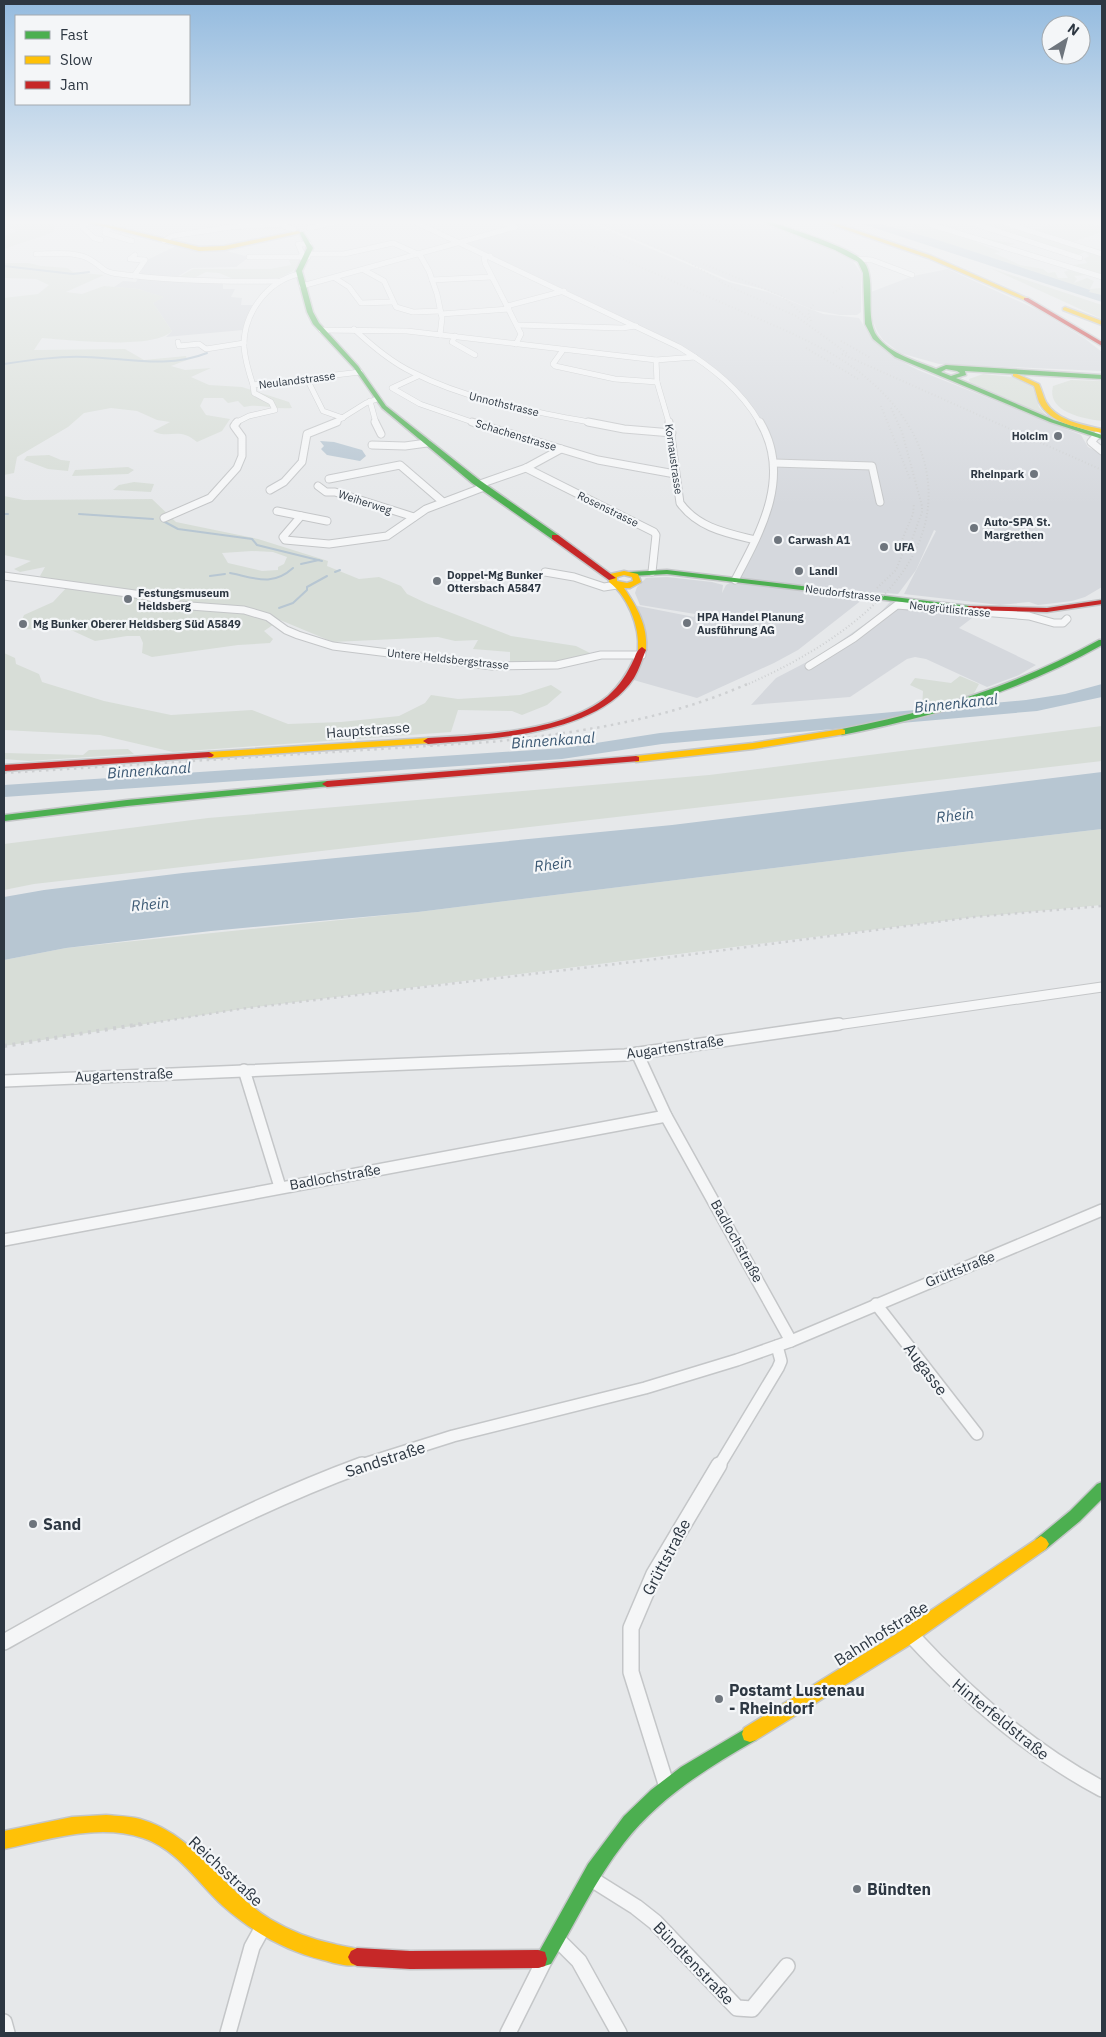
<svg xmlns="http://www.w3.org/2000/svg" width="1106" height="2037" viewBox="0 0 1106 2037" font-family="'IBM Plex Sans',sans-serif">
<style>
.built{fill:#d5d8dd}
.green{fill:#d7ddd7;fill-rule:evenodd}
.water{fill:#b7c6d2}
.lines{fill:none;stroke-linecap:round;stroke-linejoin:round}
.stream{stroke:#b7c6d2;stroke-width:2}
.street-far4-casing{stroke:#c4c6c8;stroke-width:6}
.street-far3-casing{stroke:#c4c6c8;stroke-width:9}
.street-far2-casing{stroke:#c4c6c8;stroke-width:11}
.street-far1-casing{stroke:#c4c6c8;stroke-width:14}
.street-casing{stroke:#c4c6c8;stroke-width:18}
.fast-casing{stroke:#c4c6c8;stroke-width:3}
.slow-casing{stroke:#c4c6c8;stroke-width:3}
.jam-casing{stroke:#c4c6c8;stroke-width:3}
.street-far4{stroke:#f5f6f7;stroke-width:5}
.street-far3{stroke:#f5f6f7;stroke-width:7}
.street-far2{stroke:#f5f6f7;stroke-width:9}
.street-far1{stroke:#f5f6f7;stroke-width:11}
.street{stroke:#f5f6f7;stroke-width:15}
.fast{fill:#4caf50;fill-rule:evenodd}
.slow{fill:#ffc107;fill-rule:evenodd}
.jam{fill:#c62828;fill-rule:evenodd}
.rail-far2{stroke:#ced0d2;stroke-width:2;stroke-dasharray:1 2.5;stroke-linecap:butt}
.rail-far1{stroke:#ced0d2;stroke-width:2.5;stroke-dasharray:2.5 4.5;stroke-linecap:butt}
.rail{stroke:#ced0d2;stroke-width:4;stroke-dasharray:3 5.5;stroke-linecap:butt}
.poi-dot{fill:#6e757d;stroke:#f4f6f8;stroke-width:2}
.labels{text-anchor:middle;dominant-baseline:central;stroke-width:4.5;stroke-linejoin:round;paint-order:stroke}
.far-street-label{font-size:11px;fill:#2d3742;stroke:#f4f6f8}
.far-poi-label{font-size:11px;font-weight:bold;fill:#2d3742;stroke:#f4f6f8;text-anchor:start}
.street-label{font-size:14px;fill:#2d3742;stroke:#f4f6f8}
.water-label{font-size:15px;font-style:italic;fill:#3b5873;stroke:#f4f6f8}
.near-street-label{font-size:16px;fill:#2d3742;stroke:#f4f6f8}
.near-poi-label{font-size:16px;font-weight:bold;fill:#2d3742;stroke:#f4f6f8;text-anchor:start}
</style>
<rect width="100%" height="100%" fill="#e6e8ea"/>
<g class="built">
<polygon points="504,220 584,220 729,282 768,292 823,314 859,318 872,339 891,356 918,370 1081,435 1088,447 1102,454 1102,587 1085,597 1072,601 1038,605 1029,602 1000,605 904,594 936,531 934,530 916,570 898,594 872,592 798,650 774,663 697,698 630,679 642,652 633,605 694,617 695,614 640,605 635,593 637,587 646,578 667,577 712,582 723,585 722,593 726,585 735,580 770,507 774,463 763,428 744,400 695,357 461,243 518,227"/>
<polygon points="589,220 754,220 821,245 852,260 861,273 861,312 857,315 840,315 813,310 763,289 731,281"/>
<polygon points="178,245 219,249 249,257 236,267 192,268 175,278 223,283 223,289 235,289 231,297 242,298 241,305 254,305 243,330 166,337 172,331 153,303 163,297 138,289 114,287 123,281 136,282 147,260"/>
<polygon points="948,269 1040,311 1084,338 1102,352 1102,371 939,364 900,353 883,340 877,331 873,321 871,292 913,276"/>
<polygon points="890,602 976,615 959,628 1036,665 1019,675 987,687 926,659 915,657 907,659 850,697 751,705 776,678 822,654 879,614"/>
</g>
<g class="green">
<polygon points="4,220 54,222 54,232 4,249 4,236 17,231 4,225"/>
<path d="M917,220L936,226L927,220H942L945,225L959,227L949,229L959,228L956,231L967,232L964,233C980,236 999,242 1017,244C1010,246 983,243 975,242L1001,252L994,253L1020,265L1043,269L1048,273L1055,272L1058,278H1068L1064,272L1069,270L1086,275L1074,276L1077,279L1074,283L1087,278L1094,281L1090,289L1102,288V295L1088,293L1089,290L1077,288L935,239C921,235 906,229 891,229L903,226L910,229L914,226L908,223Z"/>
<polygon points="965,220 994,220 1010,224 1009,221 1014,221 1018,226 1101,250 1102,276 1068,266 1087,263 1084,259 1089,256 1085,252 1076,256"/>
<polygon points="1064,220 1086,220 1102,225 1102,232 1069,243 1031,231"/>
<polygon points="299,258 302,259 293,271 277,279 236,280 219,273 206,272 190,280 177,278 193,269 270,269 291,265 289,260"/>
<path d="M4,263H29L41,266L67,268L73,272L104,275L66,292L82,294L104,286L138,289L164,297L153,303L172,331C154,350 69,340 42,338L34,350L125,349L144,360L186,356L187,360L171,366L185,370L211,368L191,377L209,385L242,387L289,402L292,408C275,410 260,403 244,407L238,401L228,403L223,398H204L200,406L206,415L230,419L222,431L197,442C178,426 170,440 153,431L170,422L157,420L137,411L111,408L84,413L68,427L17,457L14,473L4,475V298L38,294L49,285L36,279L4,278Z"/>
<polygon points="990,268 1102,305 1102,319"/>
<polygon points="983,374 1012,377 1032,385 1039,407 1048,417 970,383 969,379"/>
<path d="M1071,380L1102,381V421C1084,419 1046,412 1053,386Z"/>
<polygon points="49,455 61,460 70,461 68,471 48,469 24,460 27,456"/>
<polygon points="128,467 134,470 128,474 72,476 75,470"/>
<polygon points="134,482 154,484 151,492 113,490 119,485"/>
<path d="M4,496L24,500L152,499L176,522L258,539L328,561L327,566L359,579L379,577L401,586L407,594L426,603L511,636L576,646L592,654L569,661L510,662V652L473,649L478,640L455,641L438,637L333,642L280,620L264,631L273,639L270,643L238,645L152,657L142,653L143,643L140,636H127L95,641L71,630L18,629L24,615L53,602L69,585L51,584L40,576L45,567L20,572L14,569L31,561L4,555ZM252,551L273,552L287,557L284,564L278,567V570L262,571L228,563L222,553Z"/>
<polygon points="4,653 15,658 16,664 39,674 42,682 104,701 171,715 252,710 288,724 341,722 399,716 425,703 431,695 458,699 520,695 551,685 562,692 547,705 522,715 512,711 458,710 451,732 173,752 100,735 4,730"/>
<polygon points="960,676 979,684 973,695 922,708 923,691 910,685 915,678 951,683"/>
<polygon points="1102,726 1102,761 156,870 34,884 4,890 4,844 208,818 709,775"/>
<polygon points="128,749 134,754 29,761 4,759 5,753 83,755 89,750"/>
<polygon points="1102,829 1102,905 974,917 241,1009 4,1046 4,960 66,948 418,912 903,852"/>
</g>
<g class="water">
<polygon points="850,220 867,220 935,239 1090,290 1089,292 1102,295 1102,302"/>
<polygon points="320,441 334,442 362,450 366,456 360,461 327,455 321,449 324,446"/>
<polygon points="1102,684 1102,697 1037,711 662,744 562,759 4,797 4,785 564,748 660,733 1026,700 1065,694"/>
<polygon points="1102,772 1102,829 903,852 418,912 211,931 66,948 4,960 4,897 44,890 183,873 672,825"/>
</g>
<g class="lines">
<g class="stream">
<polyline points="4,266 73,274 89,272"/>
<path d="M4,364C31,360 58,356 85,357C127,358 167,369 207,353"/>
<polyline points="4,514 8,514"/>
<polyline points="79,514 153,519"/>
<polyline points="163,521 178,529 252,539 257,545 322,561"/>
<polyline points="301,564 319,560"/>
<polyline points="335,572 340,570"/>
<path d="M230,573C255,578 272,587 293,568"/>
<polyline points="210,576 225,574"/>
<polyline points="279,608 293,603 307,590 307,587 327,576"/>
</g>
<defs>
<g id="street-far4">
<polyline points="281,220 286,227 294,229"/>
<path d="M411,220L679,347C712,367 741,390 760,423"/>
<polyline points="500,220 515,227"/>
<polyline points="938,220 932,225 1102,277"/>
<polyline points="963,220 1080,258"/>
<polyline points="996,220 1102,254"/>
<polyline points="1089,220 1102,224"/>
<polyline points="88,222 81,226 94,238 101,240"/>
<polyline points="110,227 105,230 105,233 132,241"/>
<polyline points="309,228 345,220"/>
<polyline points="164,241 172,236 231,227 284,224"/>
<path d="M36,254C52,254 75,251 89,259C103,266 100,272 119,274C172,281 224,282 277,281"/>
<polyline points="310,254 344,254 393,243 420,255 429,271 437,294 442,318 440,335"/>
<polyline points="490,256 484,258 485,263 521,334 516,344"/>
<polyline points="249,257 308,257"/>
<polyline points="301,257 302,253 298,244 309,244"/>
<polyline points="857,259 872,260 912,275"/>
<polyline points="364,270 384,281 396,307 413,312 440,311"/>
<path d="M299,274C267,281 243,314 244,347C245,360 249,373 253,385L360,372"/>
<polyline points="134,276 145,260 130,259 135,255"/>
<polyline points="335,278 349,287 361,303 392,302"/>
<polyline points="432,280 491,277"/>
<polyline points="302,286 515,227"/>
<polyline points="507,306 564,291"/>
<polyline points="441,314 509,309"/>
<polyline points="517,325 622,328 636,326"/>
<path d="M354,329C371,345 391,362 412,372C469,401 532,411 594,423"/>
<polyline points="321,330 407,331 656,360 695,357"/>
<polyline points="455,336 452,342 475,355"/>
<polyline points="178,342 179,346 199,344 206,349 244,343"/>
<polyline points="563,350 553,364 555,366 615,379 657,382"/>
<polyline points="656,360 657,382 669,423"/>
<polyline points="418,376 392,388 420,404 475,423"/>
<polyline points="307,379 323,411 343,418"/>
<polyline points="370,401 376,423"/>
<polyline points="235,423 249,416 275,410 271,402 254,393 253,385"/>
<polyline points="334,423 366,403 377,399"/>
</g>
<g id="street-far3">
<polyline points="375,422 381,434"/>
<polyline points="472,422 598,460 675,474"/>
<polyline points="588,422 624,429 672,433"/>
<path d="M669,422L680,503C698,528 727,533 755,540"/>
<polyline points="1097,435 1091,442 1102,451"/>
<polyline points="372,445 405,446 427,443"/>
<polyline points="774,463 872,466 880,502"/>
<polyline points="526,468 654,532 656,535 652,572"/>
<polyline points="329,479 400,465 443,502"/>
<polyline points="480,484 526,468 561,449"/>
<polyline points="318,486 326,492 335,492 414,517"/>
<polyline points="270,490 284,482 302,462 307,434 337,422"/>
<polyline points="277,511 327,521"/>
<polyline points="301,516 283,537 285,540 329,544 387,536 426,509 484,487"/>
<polyline points="164,518 210,498 237,468 242,456 242,437 234,426 237,422"/>
<polyline points="545,572 574,577 604,587 617,585"/>
<polyline points="4,576 142,595 177,605 244,610 268,617 286,630 298,635 333,646 492,666 557,665 601,655 642,655"/>
<path d="M735,580C761,531 792,476 760,422"/>
<polyline points="809,666 854,638 897,605 1029,616 1054,623 1063,623 1067,619"/>
</g>
<polyline id="street-far2" points="830,1026 1102,987"/>
<g id="street-far1">
<polyline points="637,1053 666,1116 791,1341"/>
<polyline points="244,1070 280,1187"/>
<polyline points="4,1081 625,1055 839,1024"/>
<polyline points="4,1240 666,1116"/>
<polyline points="876,1304 977,1434"/>
<polyline points="358,1466 453,1436 645,1388 737,1360 791,1341 1102,1210"/>
<polyline points="719,1466 778,1368 781,1361 777,1346"/>
</g>
<g id="street">
<path d="M911,1635C967,1696 1029,1750 1102,1789"/>
<path d="M4,1642C120,1577 237,1511 362,1465"/>
<polyline points="667,1787 631,1672 631,1628 654,1574 719,1465"/>
<polyline points="593,1880 636,1907 655,1922 737,2008 752,2009 787,1966"/>
<polyline points="557,1939 579,1961 619,2033"/>
<polyline points="4,2022 7,2033"/>
<polyline points="228,2033 252,1947 263,1927"/>
<polyline points="508,2033 544,1961"/>
</g>
<g id="fast">
<path d="M758,220H766C790,229 842,244 861,259C879,273 863,316 877,336C890,354 916,361 936,369L946,365L1102,375V379L965,371L966,375L956,378L1054,420L1102,435V439L1050,422L895,357L873,339L865,324L863,273L858,262L835,250ZM946,369L957,371L960,373L951,376L941,372Z"/>
<polygon points="299,232 303,232 313,248 302,271 313,312 319,323 358,366 386,406 478,479 558,535 558,539 552,539 472,483 382,408 354,368 313,324 307,312 296,271 307,248"/>
<polygon points="667,570 969,606 973,608 969,610 667,574 630,576 626,574 630,572"/>
<path d="M1099,640H1102V645C1020,691 934,717 842,735L837,732L842,729C934,711 1016,686 1099,640Z"/>
<polygon points="327,781 330,782 330,786 127,806 4,821 4,815 127,800"/>
<polygon points="1102,1482 1102,1499 1080,1521 1046,1549 1041,1552 1036,1549 1033,1544 1036,1539 1070,1511 1097,1484"/>
<path d="M750,1726L756,1728L758,1734L756,1740C707,1768 659,1798 624,1843C595,1880 575,1924 551,1964L538,1968L531,1966L529,1959L531,1952L540,1950L588,1864L624,1816L651,1790L681,1767Z"/>
</g>
<g id="slow">
<polygon points="78,220 87,220 199,247 224,246 298,231 301,233 224,250 199,251"/>
<polygon points="818,220 826,220 932,256 1029,299 1024,300 928,258"/>
<polygon points="1065,307 1102,321 1102,325 1063,310 1063,308"/>
<path d="M1013,374H1017L1039,384C1042,390 1043,396 1046,402C1057,421 1083,425 1102,429V433C1080,428 1050,424 1039,402C1037,397 1036,391 1034,386L1013,376Z"/>
<path d="M624,571L638,574L641,582L630,588H624C637,607 648,626 646,650L642,653L638,650C640,626 627,595 609,582L610,574ZM624,575L632,577L633,581L627,583L617,581V577Z"/>
<polygon points="842,729 845,730 845,734 753,749 636,762 631,759 636,756 753,743"/>
<polygon points="428,738 431,739 431,743 209,758 204,755 209,752"/>
<polygon points="1041,1536 1046,1539 1049,1544 1046,1549 908,1646 756,1740 750,1742 744,1740 742,1734 744,1728 896,1634"/>
<path d="M106,1815C117,1816 129,1816 140,1819C195,1834 223,1890 270,1919C290,1931 311,1939 334,1944C344,1947 354,1947 363,1951L366,1957L363,1963C351,1969 335,1963 323,1960C286,1951 251,1931 223,1906C198,1883 177,1849 143,1838C97,1823 48,1840 4,1849V1831L72,1817Z"/>
</g>
<g id="jam">
<polygon points="1024,298 1028,298 1102,342 1102,346 1024,300"/>
<polygon points="552,535 558,535 616,578 609,580 552,539"/>
<polygon points="1102,600 1102,604 1047,612 969,610 965,608 969,606 1047,608"/>
<path d="M642,647L646,650C642,659 639,670 634,678C597,735 489,739 428,744L423,741L428,738C481,735 565,732 608,696C620,685 627,674 634,659C636,654 637,650 642,647Z"/>
<polygon points="209,752 214,755 212,757 4,771 4,765"/>
<polygon points="636,756 639,757 639,761 327,787 322,784 327,781"/>
<polygon points="357,1948 410,1951 538,1950 545,1952 547,1959 545,1966 538,1968 410,1969 357,1966 351,1963 348,1957 351,1951"/>
</g>
</defs>
<use href="#street-far4" class="street-far4-casing"/>
<use href="#street-far3" class="street-far3-casing"/>
<use href="#street-far2" class="street-far2-casing"/>
<use href="#street-far1" class="street-far1-casing"/>
<use href="#street" class="street-casing"/>
<use href="#fast" class="fast-casing"/>
<use href="#slow" class="slow-casing"/>
<use href="#jam" class="jam-casing"/>
<use href="#street-far4" class="street-far4"/>
<use href="#street-far3" class="street-far3"/>
<use href="#street-far2" class="street-far2"/>
<use href="#street-far1" class="street-far1"/>
<use href="#street" class="street"/>
<use href="#fast" class="fast"/>
<use href="#slow" class="slow"/>
<use href="#jam" class="jam"/>
<g class="rail-far2">
<path d="M533,220L789,332C818,346 847,360 870,381C937,438 950,519 891,587C851,632 798,662 744,686"/>
<polyline points="553,220 563,224"/>
<polyline points="593,220 684,259 726,285 796,316 848,354"/>
<polyline points="703,264 782,296 810,321"/>
<polyline points="833,293 844,286"/>
<polyline points="811,321 808,312 814,304"/>
<polyline points="841,341 871,358"/>
<polyline points="806,348 860,380"/>
<polyline points="842,354 1102,470"/>
<polyline points="881,406 910,479"/>
<polyline points="891,408 902,432 922,506 922,512 907,553"/>
<polyline points="897,552 913,514 914,503"/>
<polyline points="877,588 896,570 906,545"/>
</g>
<g class="rail-far1">
<path d="M4,773L490,742C577,733 666,720 747,684"/>
<polyline points="133,1026 240,1009 649,960 974,917 1102,906"/>
</g>
<polyline class="rail" points="4,1046 141,1024"/>
</g>
<linearGradient id="sky" x2="0" y2="1"><stop stop-color="#94bbdf"/><stop offset="0.44" stop-color="#f4f5f6"/><stop offset="1" stop-color="#f4f5f6" stop-opacity="0"/></linearGradient>
<rect width="1106" height="505" fill="url(#sky)"/>
<g class="poi-dot">
<circle cx="1058" cy="436" r="5"/>
<circle cx="1034" cy="474" r="5"/>
<circle cx="974" cy="528" r="5"/>
<circle cx="778" cy="540" r="5"/>
<circle cx="884" cy="547" r="5"/>
<circle cx="799" cy="571" r="5"/>
<circle cx="437" cy="581" r="5"/>
<circle cx="128" cy="599" r="5"/>
<circle cx="687" cy="623" r="5"/>
<circle cx="23" cy="624" r="5"/>
<circle cx="33" cy="1524" r="5"/>
<circle cx="719" cy="1699" r="5"/>
<circle cx="857" cy="1889" r="5"/>
</g>
<g class="labels">
<g class="far-street-label">
<text transform="translate(297 380) rotate(-7)">Neulandstrasse</text>
<text transform="translate(504 404) rotate(14)">Unnothstrasse</text>
<text transform="translate(516 435) rotate(17)">Schachenstrasse</text>
<text transform="translate(674 459) rotate(82)">Kornaustrasse</text>
<text transform="translate(365 502) rotate(18)">Weiherweg</text>
<text transform="translate(608 509) rotate(26)">Rosenstrasse</text>
<text transform="translate(843 593) rotate(7)">Neudorfstrasse</text>
<text transform="translate(950 609) rotate(6)">Neugrütlistrasse</text>
<text transform="translate(448 659) rotate(6)">Untere Heldsbergstrasse</text>
</g>
<g class="far-poi-label">
<text x="1048" y="436" text-anchor="end">Holcim</text>
<text x="1024" y="474" text-anchor="end">Rheinpark</text>
<text x="984" y="522">Auto-SPA St.<tspan x="984" dy="13">Margrethen</tspan></text>
<text x="788" y="540">Carwash A1</text>
<text x="894" y="547">UFA</text>
<text x="809" y="571">Landi</text>
<text x="447" y="575">Doppel-Mg Bunker<tspan x="447" dy="13">Ottersbach A5847</tspan></text>
<text x="138" y="593">Festungsmuseum<tspan x="138" dy="13">Heldsberg</tspan></text>
<text x="697" y="617">HPA Handel Planung<tspan x="697" dy="13">Ausführung AG</tspan></text>
<text x="33" y="624">Mg Bunker Oberer Heldsberg Süd A5849</text>
</g>
<g class="street-label">
<text transform="translate(368 730) rotate(-4)">Hauptstrasse</text>
<text transform="translate(675 1047) rotate(-8)">Augartenstraße</text>
<text transform="translate(124 1075) rotate(-2)">Augartenstraße</text>
<text transform="translate(335 1177) rotate(-10)">Badlochstraße</text>
<text transform="translate(737 1241) rotate(61)">Badlochstraße</text>
<text transform="translate(960 1269) rotate(-22)">Grüttstraße</text>
</g>
<g class="water-label">
<text transform="translate(956 703) rotate(-6)">Binnenkanal</text>
<text transform="translate(553 740) rotate(-4)">Binnenkanal</text>
<text transform="translate(149 770) rotate(-4)">Binnenkanal</text>
<text transform="translate(955 815) rotate(-7)">Rhein</text>
<text transform="translate(553 864) rotate(-7)">Rhein</text>
<text transform="translate(150 904) rotate(-5)">Rhein</text>
</g>
<g class="near-street-label">
<text transform="translate(926 1369) rotate(53)">Augasse</text>
<text transform="translate(385 1459) rotate(-18)">Sandstraße</text>
<text transform="translate(666 1557) rotate(-62)">Grüttstraße</text>
<text transform="translate(881 1633) rotate(-32)">Bahnhofstraße</text>
<text transform="translate(1001 1719) rotate(39)">Hinterfeldstraße</text>
<text transform="translate(226 1871) rotate(43)">Reichsstraße</text>
<text transform="translate(694 1963) rotate(46)">Bündtenstraße</text>
</g>
<g class="near-poi-label">
<text x="43" y="1524">Sand</text>
<text x="729" y="1690">Postamt Lustenau<tspan x="729" dy="18">- Rheindorf</tspan></text>
<text x="867" y="1889">Bündten</text>
</g>
</g>
<rect width="1106" height="2037" fill="none" stroke="#2d3742" stroke-width="10"/>
<rect x="15" y="15" width="175" height="90" fill="#f4f6f8" stroke="#a4aaaf"/>
<rect x="25" y="31" width="25" height="8" fill="#4caf50" stroke="#a4aaaf"/>
<text x="60" y="40" font-size="15" fill="#2d3742">Fast</text>
<rect x="25" y="56" width="25" height="8" fill="#ffc107" stroke="#a4aaaf"/>
<text x="60" y="65" font-size="15" fill="#2d3742">Slow</text>
<rect x="25" y="81" width="25" height="8" fill="#c62828" stroke="#a4aaaf"/>
<text x="60" y="90" font-size="15" fill="#2d3742">Jam</text>
<g transform="translate(1066 40) rotate(36)"><circle r="24" fill="#f4f6f8" stroke="#a4aaaf"/>
<path d="M0-4L9 19L0 12L-9 19Z" fill="#6e757d"/>
<text y="-8" font-size="14" font-weight="bold" text-anchor="middle" fill="#2d3742">N</text>
</g>
</svg>
